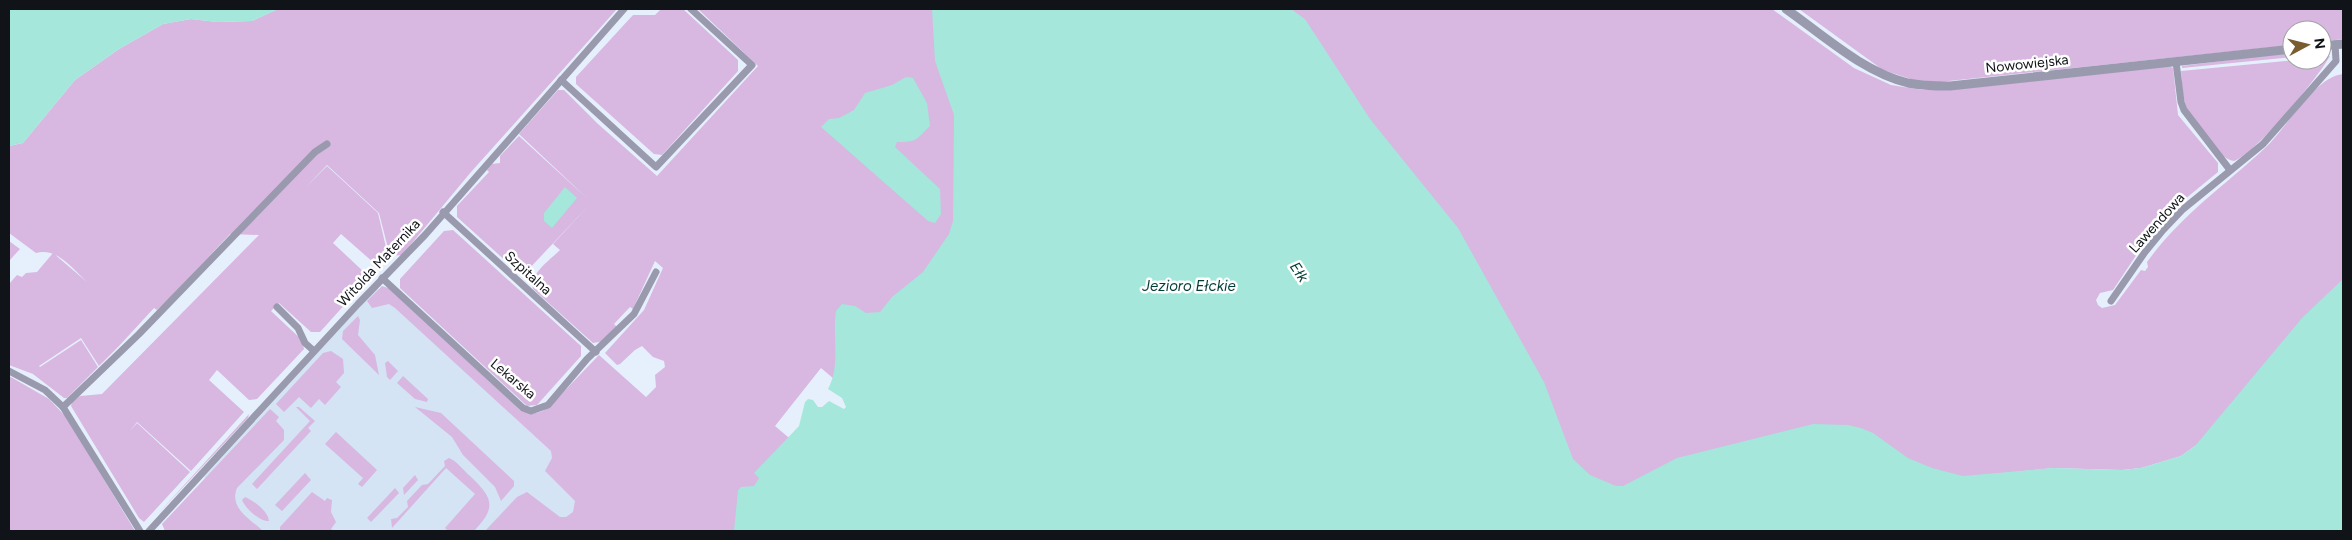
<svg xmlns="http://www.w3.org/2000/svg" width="2352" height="540" viewBox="0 0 2352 540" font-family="Figtree,sans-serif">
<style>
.built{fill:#d4e4f4}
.green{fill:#d8b7e1}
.water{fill:#a5e7db}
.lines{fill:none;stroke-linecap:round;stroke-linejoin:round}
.minor{stroke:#9a9aaf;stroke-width:7}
.tertiary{stroke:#9a9aaf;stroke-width:9}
.labels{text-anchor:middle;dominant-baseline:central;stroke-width:5;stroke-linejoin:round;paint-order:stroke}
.street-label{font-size:14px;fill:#101317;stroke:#fff}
.water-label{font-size:15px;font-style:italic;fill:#003d35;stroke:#fff}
</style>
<rect width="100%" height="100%" fill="#e6f0fc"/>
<polygon class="built" points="377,288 610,501 583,531 258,531 249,520 204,477"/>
<g class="green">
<path d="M278,9H617L471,172L402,255L390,256L379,213L327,165L306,187L327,166L378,213L388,256L383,263H374L341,234L333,243L365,273L366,281L320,332H311L279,303L271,311L302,340L304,349L257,399L249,400L217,370L209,380L244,412L191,471L137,422L130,431L137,423L190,472L144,522L139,518L71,406L72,402L80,396L102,394L259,235L230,234L168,300L157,310L154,308L119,346L69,301L119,346L99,366L81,338L39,366L40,367L81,340L98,367L67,398H64L33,374L9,365V284L17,275L22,277L26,273L37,272L53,253L87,282C73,269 57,247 36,253L9,233V146L23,143L75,80L119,49L163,24L191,19L217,22L252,21Z"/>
<polygon points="661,9 683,9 738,60 738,71 662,155 654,154 576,84 576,77 633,15 655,15"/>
<path d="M698,9H1019L1002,185L834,379L821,368L775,426L794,442L780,531H485L517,497L527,492L560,517H566L573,512L575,501L545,471L552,458L551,451L395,308L389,304L372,308L367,301L382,286L391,289L520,410C532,415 539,414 549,407L599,355L646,397L656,387L655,375L665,367L664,361L653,357L642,346L635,350L620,364L617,365L605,353L644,310L663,268L655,261L633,309L630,307L614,324L618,328L604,341L593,343L533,289C529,274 550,260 560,250L553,244L592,202L526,272H518L457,217V206L489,172L487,170L492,164L500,163V156L519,136L589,200L519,134L558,90H564L598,124L657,176L758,66Z"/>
<path d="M1215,9H1772L1854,68L1891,85L1923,90L1969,88L2169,66L2173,68L2178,115L2218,163V172L2179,204L2139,251L2113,290L2100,293L2096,300L2098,305L2102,308L2115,305L2141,270L2145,271L2148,267L2147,262C2183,213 2221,189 2265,148C2286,129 2314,77 2343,74V305L2209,436L2181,456L2141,468L2122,470L2053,468L1611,513Z"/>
<polygon points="1799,9 2343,9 2343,39 2322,42 2322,30 2292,30 2292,36 2291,33 2286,34 2286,43 2283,46 1939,82 1914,80 1883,70"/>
<polygon points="2292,52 2292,57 2182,68 2182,66"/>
<path d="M2330,56C2317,79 2257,152 2234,161C2218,159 2191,121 2186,106C2182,95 2182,83 2181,71L2296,60H2322V57Z"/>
<polygon points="453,230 581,346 581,356 537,405 527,406 400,288 400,279 444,231"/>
<polygon points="9,241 20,249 9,261"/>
<polygon points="358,316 360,320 358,335 375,355 379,375 342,339 343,331"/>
<polygon points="331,351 343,359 344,373 336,382 341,387 325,405 319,399 311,408 299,397 284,412 276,404 323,353"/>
<polygon points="388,361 398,371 390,380 387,377 385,363"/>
<polygon points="9,376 49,399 67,418 135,531 9,531"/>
<polygon points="403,376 428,399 427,402 415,399 397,383"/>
<polygon points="296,407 299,407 315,421 308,428 311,431 257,489 252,484 310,421"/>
<polygon points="415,407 441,413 514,481 514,486 501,501 495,487 463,455 452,437"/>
<path d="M270,409L279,417L276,421L284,430V440L237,488C229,508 249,518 263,531H165L162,524Z"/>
<polygon points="249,414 248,418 155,517"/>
<polygon points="336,432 377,470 362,487 358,484 363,478 325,444"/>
<path d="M449,458C457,461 463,470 470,476C493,498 497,507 474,531H448L445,528L475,494L446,468L392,528L391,519L397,518L408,507L407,501L422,485L428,484L445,466L444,461Z"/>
<polygon points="305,473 311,480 282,511 275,505"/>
<polygon points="415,475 418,480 404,495 403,488"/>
<polygon points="395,488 399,493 371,522 367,518"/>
<polygon points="312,492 325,501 327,498 332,500 331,512 336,522 331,529 334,531 280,531 280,527"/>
<path d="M245,497C254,501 268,511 269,521C260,522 245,508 242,500Z"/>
</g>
<g class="water">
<polygon points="9,9 278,9 252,21 217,22 191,19 163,24 119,49 75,80 23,143 9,146"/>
<path d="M932,9H1291L1305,19L1370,119L1458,228L1544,382L1573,459L1590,475L1616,486H1623L1677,458L1813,424L1848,425L1861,428L1873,433L1908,458L1932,468L1963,476L2053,468L2122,470L2141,468L2181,456L2195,446L2302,318L2343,279V531H734L738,490L741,487L754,486L759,478L754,473L799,426L805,402L808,399L813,400L818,407H822L829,401L844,409L846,407L842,398L828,389C841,365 832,337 836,311L842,304L855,306L866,313L880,312L892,297L923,272L949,234L953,221L954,115L935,61Z"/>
<path d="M906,77L913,78L927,103L930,126C915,140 918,142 897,142L895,147L940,189L941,214L935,223L928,221L821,127L829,119L839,118L854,110L865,93L892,85Z"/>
<polygon points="565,187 577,198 552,228 544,221 544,213"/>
</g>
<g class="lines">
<g class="minor">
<polyline points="2176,62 2181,102 2184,110 2230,170"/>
<polyline points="561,80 656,167 752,65 691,9"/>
<polyline points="443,212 596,352"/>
<polyline points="382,278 523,408 531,411 548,405 587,359 634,314 656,272"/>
<polyline points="2111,301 2145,252 2163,230 2182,210 2263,144 2336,61 2335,44"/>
<polyline points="277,307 298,328 305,343 314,351"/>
<polyline points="9,371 45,390 63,407 140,531"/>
<polyline points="63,407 139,334 315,152 327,144"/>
<polyline points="149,531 358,304 425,235 624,9"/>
</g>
<g class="tertiary">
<path d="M1786,9C1823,35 1863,72 1908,83C1922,86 1936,86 1950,86L2292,49"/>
<polyline points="2322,46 2343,44"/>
</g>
</g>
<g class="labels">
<g class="street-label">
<text transform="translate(2027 64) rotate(-6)">Nowowiejska</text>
<text transform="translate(2157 223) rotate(-48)">Lawendowa</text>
<text transform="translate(379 263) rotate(-47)">Witolda Maternika</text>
<text transform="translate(528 273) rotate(42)">Szpitalna</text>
<text transform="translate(513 379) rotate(40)">Lekarska</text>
</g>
<g class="water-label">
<text transform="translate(1299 272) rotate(56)">Ełk</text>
<text x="1189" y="286">Jezioro Ełckie</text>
</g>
</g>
<rect width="2352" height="540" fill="none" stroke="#101317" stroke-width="20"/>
<g transform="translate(2307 45) rotate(83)"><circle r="24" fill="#ffffff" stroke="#9fa1a2"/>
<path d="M0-4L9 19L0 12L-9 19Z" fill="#795d30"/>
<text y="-8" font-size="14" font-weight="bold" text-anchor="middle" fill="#101317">N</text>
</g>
</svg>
